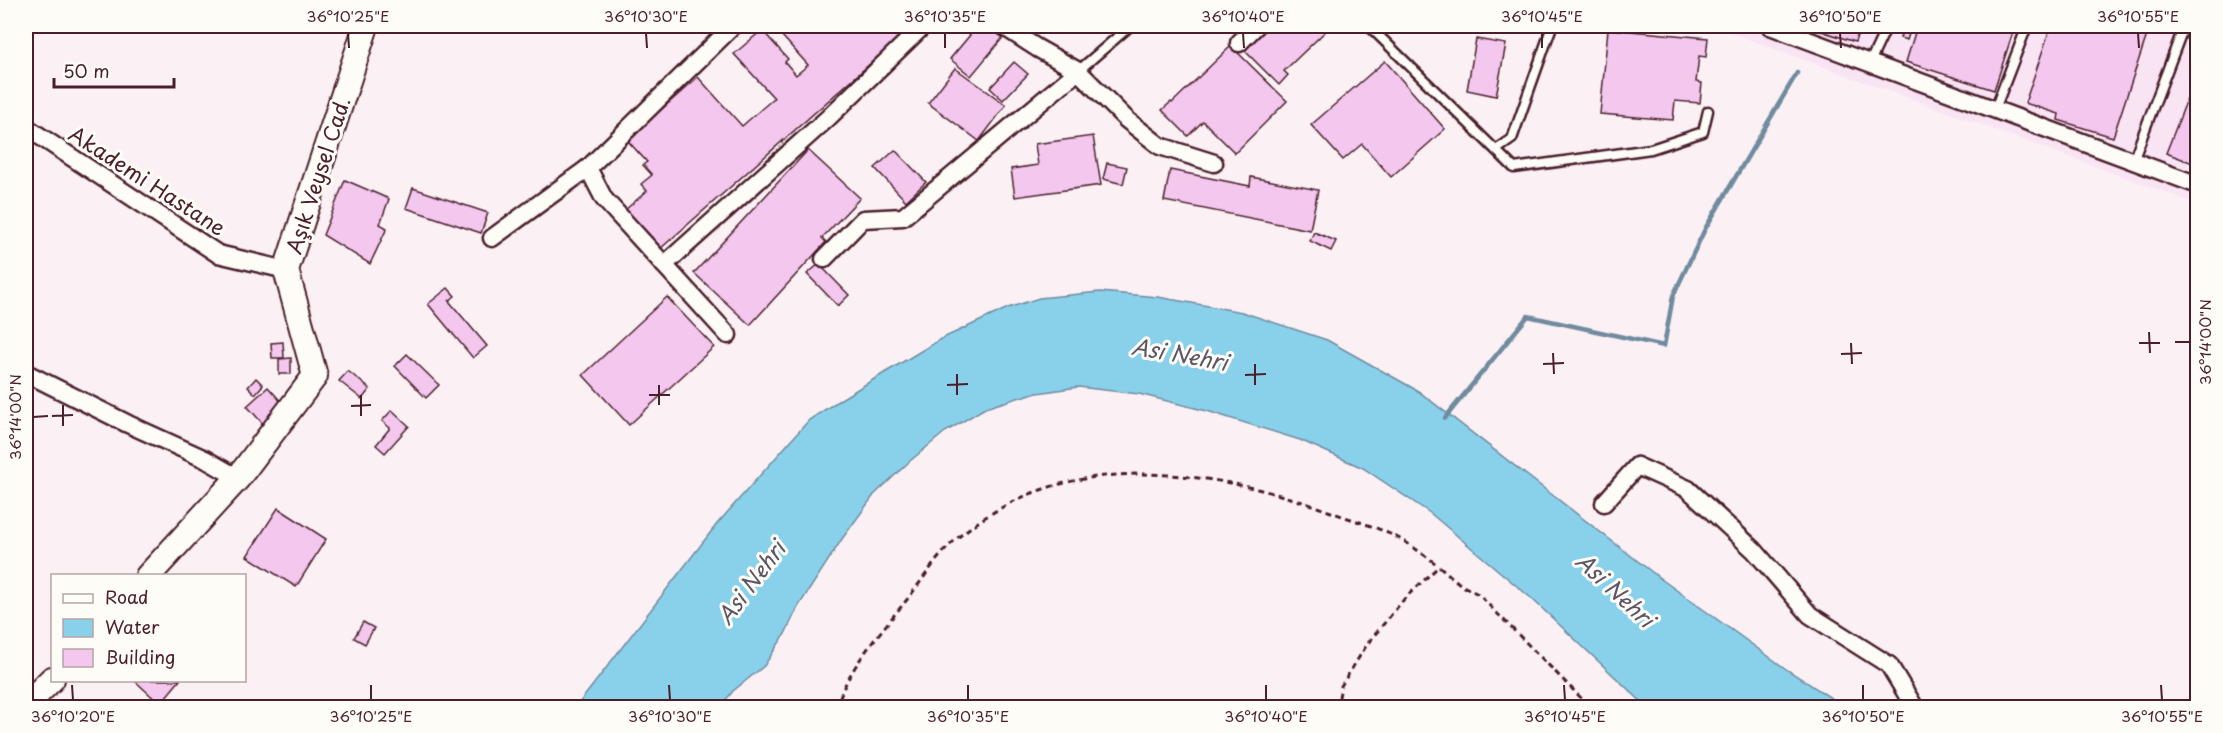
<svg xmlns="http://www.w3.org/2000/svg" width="2223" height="733" viewBox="0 0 2223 733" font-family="'Playpen Sans',sans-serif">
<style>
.built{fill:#f9e4f3}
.water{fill:#89d1eb;stroke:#708a9e;stroke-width:1.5}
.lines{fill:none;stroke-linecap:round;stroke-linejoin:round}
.stream{stroke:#708a9e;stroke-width:4.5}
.building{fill:#f3c7ee;stroke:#4a1f2b;stroke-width:1.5}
.lane-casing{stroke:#4a1f2b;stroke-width:13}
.street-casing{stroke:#4a1f2b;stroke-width:21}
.secondary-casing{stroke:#4a1f2b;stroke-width:28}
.path{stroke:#4a1f2b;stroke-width:3;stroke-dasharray:6 4.5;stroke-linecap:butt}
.lane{stroke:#fdfcf7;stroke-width:8}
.street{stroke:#fdfcf7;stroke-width:16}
.secondary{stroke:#fdfcf7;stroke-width:24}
.ticks{fill:none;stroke:#4a1f2b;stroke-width:2}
.labels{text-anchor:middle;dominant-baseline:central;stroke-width:6;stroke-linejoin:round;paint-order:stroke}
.street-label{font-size:21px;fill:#4a1f2b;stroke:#fdfcf7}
.water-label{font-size:22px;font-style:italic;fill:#5d5465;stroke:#fdfcf7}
.neatline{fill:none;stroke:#4a1f2b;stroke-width:2}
.ticks-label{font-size:15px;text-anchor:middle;fill:#4a1f2b}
</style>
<rect width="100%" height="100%" fill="#fbf1f5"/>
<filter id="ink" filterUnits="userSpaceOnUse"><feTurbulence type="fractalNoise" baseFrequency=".0167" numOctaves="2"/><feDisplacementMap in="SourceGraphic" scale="12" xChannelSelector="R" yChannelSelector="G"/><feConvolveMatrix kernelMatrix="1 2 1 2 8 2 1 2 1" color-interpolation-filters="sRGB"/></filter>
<g filter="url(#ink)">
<polygon class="built" points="1712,26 2197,26 2197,204 2069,157"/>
<polygon class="water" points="1100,292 1158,297 1242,312 1327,340 1418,391 1661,579 1789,671 1845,707 1647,707 1531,598 1430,513 1363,468 1300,440 1207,411 1139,394 1078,387 1031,394 985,408 945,432 910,461 874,495 842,539 798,607 785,634 764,666 733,691 720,707 576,707 717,524 809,420 841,399 941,339 1008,308 1039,298"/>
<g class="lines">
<polyline class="stream" points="1445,418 1528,316 1664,346 1673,296 1705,229 1797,73"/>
</g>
<g class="building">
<polygon points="773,26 913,26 660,249 625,210 647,191 641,184 652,175 643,165 647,162 627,140 698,77 742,126 774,98 734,54 762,30 788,59 785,62 796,75 808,65"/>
<polygon points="947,26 995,26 1006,34 971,76 950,59 970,35 961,27 956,33"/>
<polygon points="1266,26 1331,26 1284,71 1288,75 1279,85 1242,48"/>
<polygon points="1806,26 1860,26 1855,42"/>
<polygon points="1917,26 2015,26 1994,90 1906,62"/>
<polygon points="2051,26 2150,26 2113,137 2058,120 2059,114 2025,103"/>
<polygon points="1608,29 1708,38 1706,57 1699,56 1696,82 1702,83 1700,103 1675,101 1673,120 1600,114"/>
<polygon points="1903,29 1910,31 1907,40 1900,38"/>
<polygon points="1476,39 1506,44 1496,96 1467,90"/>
<polygon points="1231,46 1287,101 1235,153 1203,121 1188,136 1162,110 1171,102 1172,103"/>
<polygon points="1385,61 1445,129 1391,177 1362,144 1343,160 1311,125"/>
<polygon points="1014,62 1028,74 1003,100 990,88"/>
<polygon points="955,68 1006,105 979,141 928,103"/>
<polygon points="2198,71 2198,165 2166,153"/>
<polygon points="1093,136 1101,185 1015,197 1011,169 1038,165 1035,144"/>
<polygon points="808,150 860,198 822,238 826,242 750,325 694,273"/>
<polygon points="895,150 926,182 906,201 875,168"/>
<polygon points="1107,163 1127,167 1123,184 1103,179"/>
<polygon points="1170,170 1250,186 1251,177 1318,190 1310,230 1164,201"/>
<polygon points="345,180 389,199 380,224 387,228 370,264 323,235"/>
<polygon points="413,188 488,213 481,233 406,208"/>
<polygon points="1314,232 1336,241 1331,251 1310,241"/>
<polygon points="819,264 849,295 838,306 807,274"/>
<polygon points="448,288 455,296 449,301 487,346 473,358 428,304"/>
<polygon points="667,297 714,347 629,425 583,375"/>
<polygon points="283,342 284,358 272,358 271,343"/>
<polygon points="407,354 439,385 426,398 395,366"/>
<polygon points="291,358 291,374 279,374 279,359"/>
<polygon points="348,371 370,389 362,399 339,381"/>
<polygon points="256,378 263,385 255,394 248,387"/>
<polygon points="268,387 285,406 264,425 247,406"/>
<polygon points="392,410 409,426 385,453 376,445 390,428 382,421"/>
<polygon points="278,508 326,539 296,587 247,556"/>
<polygon points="363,622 374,628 365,644 354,638"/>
<polygon points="134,680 180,680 160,704"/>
</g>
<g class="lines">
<defs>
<g id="lane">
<polyline points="1369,26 1514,168 1651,149 1703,132 1708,111"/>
<polyline points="1870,62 1887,26"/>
<polyline points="1078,71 1130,26"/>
<polyline points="1995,109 2027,26"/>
<polyline points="1496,150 1512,139 1552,26"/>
<polyline points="2133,161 2184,26"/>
</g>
<g id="street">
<polyline points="1003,26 1037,48 1078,71 1127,120 1160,146 1214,163"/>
<polyline points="1770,26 2198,185"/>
<polyline points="1239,43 1256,26"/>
<polyline points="26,127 218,254 286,270"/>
<polyline points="492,238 588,168"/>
<polyline points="824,259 863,219 903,217 1078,71"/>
<polyline points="664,265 828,118 923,26"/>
<polyline points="728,335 604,199 588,168 733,26"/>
<polyline points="26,373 128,424 205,459 238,478"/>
<polyline points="1604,503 1637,466 1688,489 1754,550 1810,615 1889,665 1915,708"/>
</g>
<g id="secondary">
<polyline points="148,576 238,478 315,376 286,270 366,26"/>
<polyline points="26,705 52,679"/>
</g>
</defs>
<use href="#lane" class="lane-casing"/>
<use href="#street" class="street-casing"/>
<use href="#secondary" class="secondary-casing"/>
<g class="path">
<path d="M837,708C843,674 883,629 905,602C920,584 933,562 950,545C965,530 983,518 1001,508C1099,452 1230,474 1331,512C1350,519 1371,525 1390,534C1408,542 1424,555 1439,566"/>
<polyline points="1337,708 1341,686 1368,643 1405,598 1439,566 1461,585 1478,594 1591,708"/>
</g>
<use href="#lane" class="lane"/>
<use href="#street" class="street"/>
<use href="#secondary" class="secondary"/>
</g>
</g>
<path class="ticks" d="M348,33L349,48M646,33L647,48M945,33V48M1243,33L1244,48M1542,33V48M1840,33L1841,48M2138,33L2139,48M2149,332L2150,353M2175,342H2190M1851,343L1852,364M2139,343H2160M1553,353L1554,374M1841,354L1862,353M1255,364V385M1543,364L1564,363M957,374V395M1245,375L1266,374M659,385V405M947,385L968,384M361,395V416M649,395H670M63,405V426M351,406L371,405M52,416L73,415M33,417L48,416M72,685L73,700M371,685V700M669,685L670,700M968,685V700M1266,685V700M1564,685L1565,700M1863,685V700M2161,685L2162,700"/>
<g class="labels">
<g class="street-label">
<text transform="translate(317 175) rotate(-72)">Aşık Veysel Cad.</text>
<text transform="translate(148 180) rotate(33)">Akademi Hastane</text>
</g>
<g class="water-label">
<text transform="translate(1180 353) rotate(10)">Asi Nehri</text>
<text transform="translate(750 582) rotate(-53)">Asi Nehri</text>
<text transform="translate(1616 589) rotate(43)">Asi Nehri</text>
</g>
</g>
<rect width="2223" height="733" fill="none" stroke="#fdfcf7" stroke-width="66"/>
<rect x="51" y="574" width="195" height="108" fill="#fdfcf7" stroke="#b5a4a5" stroke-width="1.5"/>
<rect x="63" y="594" width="30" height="9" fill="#fdfcf7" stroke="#b5a4a5" stroke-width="1.5"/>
<text x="105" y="604" font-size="18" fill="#4a1f2b">Road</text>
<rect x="63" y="619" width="30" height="18" fill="#89d1eb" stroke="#b5a4a5" stroke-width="1.5"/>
<text x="105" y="634" font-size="18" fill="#4a1f2b">Water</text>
<rect x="63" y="649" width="30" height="18" fill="#f3c7ee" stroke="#b5a4a5" stroke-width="1.5"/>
<text x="105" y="664" font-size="18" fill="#4a1f2b">Building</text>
<path d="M54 78v9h120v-9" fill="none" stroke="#4a1f2b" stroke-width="3"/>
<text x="63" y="78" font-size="18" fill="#4a1f2b" stroke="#fdfcf7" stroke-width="4.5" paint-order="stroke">50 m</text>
<rect x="33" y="33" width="2157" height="667" class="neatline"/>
<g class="ticks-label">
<text x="348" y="22">36°10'25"E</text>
<text x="646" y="22">36°10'30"E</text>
<text x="945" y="22">36°10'35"E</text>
<text x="1243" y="22">36°10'40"E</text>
<text x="1542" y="22">36°10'45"E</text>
<text x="1840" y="22">36°10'50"E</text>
<text x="2138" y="22">36°10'55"E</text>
<text transform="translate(2206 342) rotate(-90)" y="5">36°14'00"N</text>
<text transform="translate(16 417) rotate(-90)" y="5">36°14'00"N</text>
<text x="73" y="722">36°10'20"E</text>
<text x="371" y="722">36°10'25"E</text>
<text x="670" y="722">36°10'30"E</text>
<text x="968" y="722">36°10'35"E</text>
<text x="1266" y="722">36°10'40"E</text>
<text x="1565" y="722">36°10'45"E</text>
<text x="1863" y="722">36°10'50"E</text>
<text x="2162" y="722">36°10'55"E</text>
</g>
</svg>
